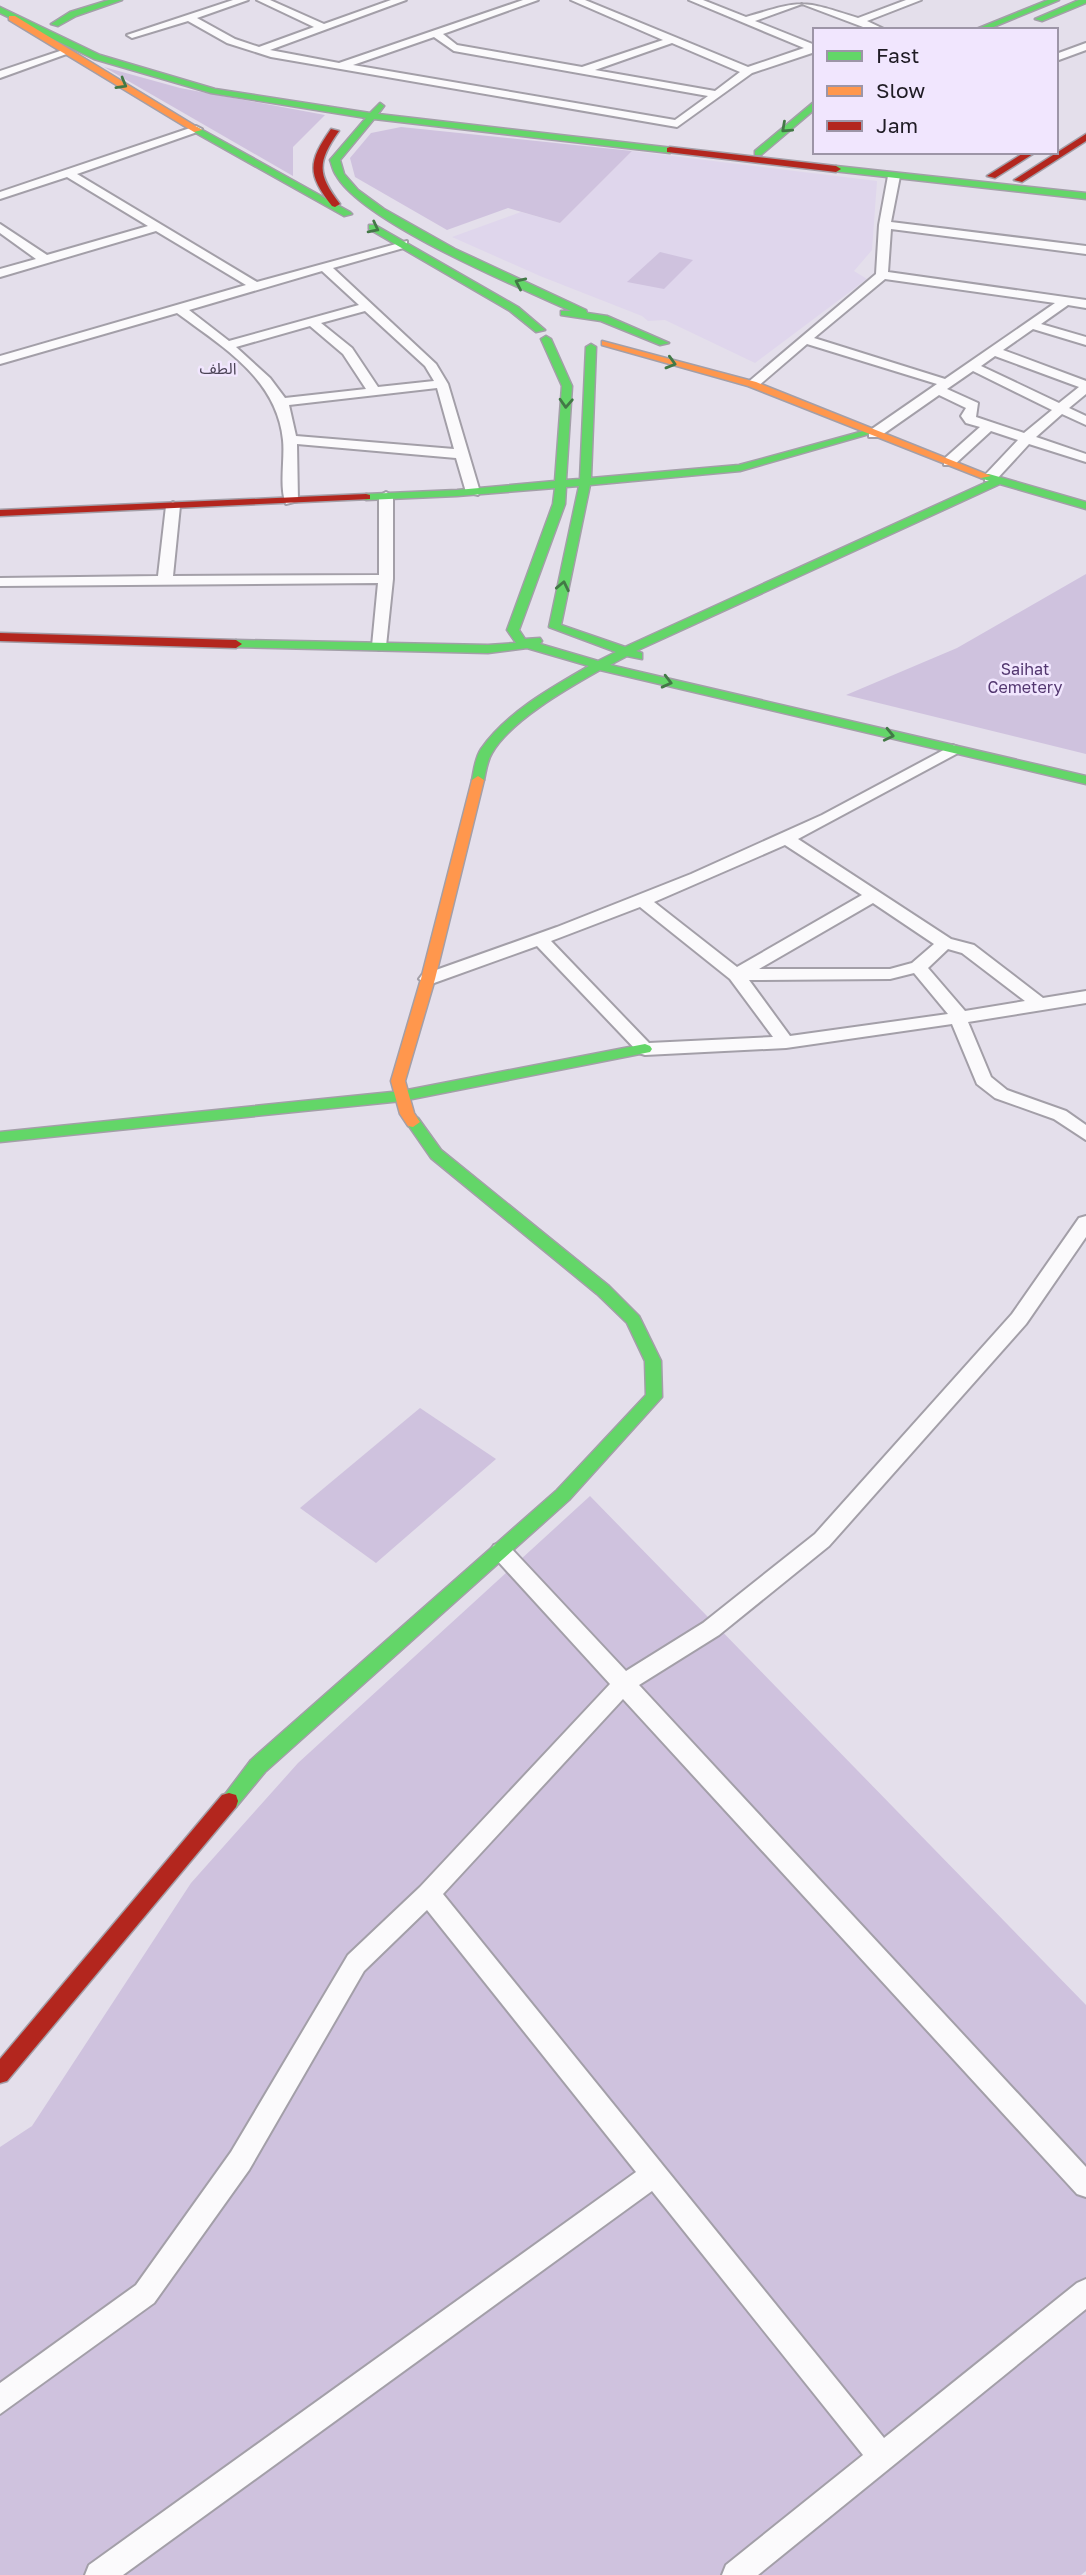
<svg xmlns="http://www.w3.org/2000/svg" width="1086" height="2575" viewBox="0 0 1086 2575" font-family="'Golos Text','Noto Sans Arabic',sans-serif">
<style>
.built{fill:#dfd6ec}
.green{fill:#cfc2de}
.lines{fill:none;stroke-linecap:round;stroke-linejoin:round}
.street-casing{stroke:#a39fa8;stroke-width:4}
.fast-casing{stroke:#a39fa8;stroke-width:3}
.slow-casing{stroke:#a39fa8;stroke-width:3}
.jam-casing{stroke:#a39fa8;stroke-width:3}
.street{fill:#fbfafc;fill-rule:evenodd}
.fast{fill:#63d668;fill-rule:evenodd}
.slow{fill:#ff974d;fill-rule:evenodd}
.jam{fill:#b3261e;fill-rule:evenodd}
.oneway{stroke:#427946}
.labels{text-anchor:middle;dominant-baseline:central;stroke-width:5;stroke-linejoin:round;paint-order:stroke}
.far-neighbourhood-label{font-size:16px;fill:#4c4457;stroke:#f1e6fe}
.far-park-label{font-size:16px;fill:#52366f;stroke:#f1e6fe}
</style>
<rect width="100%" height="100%" fill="#e4dfeb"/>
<polygon class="built" points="632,151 877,181 872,250 854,271 867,279 755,363 665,320 648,321 642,316 540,276 452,237 521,212 560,223"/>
<g class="green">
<polygon points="104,67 180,88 325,115 293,147 293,176"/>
<polygon points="401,127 632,151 560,223 508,208 447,230 355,177 350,158 371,133"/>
<polygon points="660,252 693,260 664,289 627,282"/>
<polygon points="1086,574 1086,754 846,695 957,648"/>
<polygon points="420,1408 496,1459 376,1563 300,1508"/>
<polygon points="590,1496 1086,2005 1086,2571 1081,2575 0,2575 0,2147 32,2126 191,1883 298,1763"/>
</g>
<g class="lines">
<defs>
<g id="street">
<path d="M233,0H248L197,18L235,39L259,47L314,27L257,0H270L324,24L391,0H406L270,50L339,63L523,0H538L443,34L457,45L582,67L663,40L571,0H585L748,67L804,48L689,0H703L746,17C803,0 801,0 858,18L906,0H921L867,21L886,30H871L802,4L755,21L815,45V52L752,73L677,127L271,57L227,43L188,21L132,38L127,35ZM434,37L454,51L708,96L675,120L353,65ZM672,43L740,72L715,91L595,70Z"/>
<polygon points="1086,43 1086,50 1056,61 1056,54"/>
<polygon points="63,50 72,52 0,78 0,71"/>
<path d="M196,126L202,129L200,131L77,174L257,282L407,241V247L333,268L436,364L448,384L480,492L478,495L466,492L456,458L297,444L298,501L286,504C279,487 285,459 283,440C277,379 223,347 177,313L0,364V356L246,285L156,231L0,277V269L36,259L0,233V224L47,255L148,226L67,177L0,199V192ZM322,271L359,305L229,341L189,310ZM365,311L425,366L434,381L378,387L352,348L321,323ZM310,326L343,354L366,389L285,398L270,378L236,347ZM437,388L454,449L296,436L289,405Z"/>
<path d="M894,173L900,176L891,222L1086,246V254L891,229L888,272L1086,300V308L1068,305L1041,324L1086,337V345L1033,329L1003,350L1086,381V394L1069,408L1086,416V425L1062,414L1036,437L1086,454V462L1029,444L995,481H985V475L1018,440L991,431L954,465H944V459L980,427L966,423L961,416L966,408L939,395L879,437H869V431L937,384L807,344L757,387L746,384L876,274L879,225L888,176ZM885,279L1055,303L945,379L814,338ZM995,356L1079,387L1059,403L981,366ZM973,371L1052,410L1024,433L976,417L978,403L947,389Z"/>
<polygon points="386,492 393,496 393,579 386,646 379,650 372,646 378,583 0,586 0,578 158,576 166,506 173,502 180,506 173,576 379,575 379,496"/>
<path d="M953,745L958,747V753L798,839L951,939L974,945L1043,998L1086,991V1003L968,1022L991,1077L1007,1090L1066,1111L1086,1125V1140L1054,1119L995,1098L977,1084L952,1024L786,1048L645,1055L639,1053L537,946L434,983L428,984L419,979L422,975L557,927L691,874L822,815ZM785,845L862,895L737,967L654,902ZM873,903L934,944L912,963L890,969H759ZM640,907L730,979L773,1037L649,1043L551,941ZM948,949L962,953L1025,1001L965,1011L928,968ZM914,973L948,1014L790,1036L749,980L890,979Z"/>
<polygon points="1086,1216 1086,1237 1026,1324 829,1546 719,1635 639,1685 1086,2167 1086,2197 1077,2194 623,1699 443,1894 884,2438 1077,2283 1086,2279 1086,2309 758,2575 722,2575 726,2565 863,2455 652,2191 123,2575 85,2575 89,2565 636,2172 427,1910 364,1971 249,2170 154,2303 0,2414 0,2383 136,2285 231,2152 348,1955 420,1887 610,1684 494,1557 490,1551 494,1545 501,1543 508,1545 626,1671 703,1623 815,1534 1012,1314 1079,1218"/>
</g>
<g id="fast">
<polygon points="109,0 122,0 76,16 58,26 51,24 70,12"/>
<polygon points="1048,0 1059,0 986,30 974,30"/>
<polygon points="1079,0 1086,0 1086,3 1042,21 1035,19"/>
<path d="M0,7L100,55L215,89L370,113L380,103L384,106L378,114L673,148L675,150L670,153L374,119L340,160L344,174L358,190L384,209L455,249L586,310L587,313L607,316L669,343L660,345L601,321L561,315V311H571C518,287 362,222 336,175C333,171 332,165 330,160L366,118L211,93L94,59L0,13Z"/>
<polygon points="815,101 815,109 761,155 755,155 755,151"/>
<polygon points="197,127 350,212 352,214 344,216 194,132 194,128"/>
<polygon points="836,166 1086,193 1086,199 833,171 831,169"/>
<polygon points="369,225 375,225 518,307 545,330 536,332 510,311 369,229"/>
<path d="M546,336L551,339L572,386L566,480L580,479L586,347L591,344L596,347L591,478L739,465L871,429L876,432L740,471L590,485L561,625L625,647L989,481L981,478V474H989L1086,502V509L1000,484L636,651L642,653V659L627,656L610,665L1086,776V784L600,670C568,688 510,721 492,753C487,761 486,771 484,780L478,784L472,780C474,770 475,758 481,749C507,712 551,688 589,666L527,648L488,653L232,647L230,644L236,640L488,645L516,643L507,630L553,504L555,488L457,496L366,500L360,497L366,494L457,490L555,481L562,386L541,339ZM579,486L549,627L616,652L598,661L540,644L542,641L540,638L525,639L519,630L565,504L566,487Z"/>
<polygon points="645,1044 650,1046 652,1049 650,1052 402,1101 0,1142 0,1132 402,1091"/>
<polygon points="413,1117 418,1118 441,1150 609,1286 639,1316 661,1361 662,1397 569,1500 265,1772 236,1807 229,1809 222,1807 220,1801 251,1760 557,1490 646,1395 645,1361 627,1323 597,1294 431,1158 406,1122"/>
</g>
<g id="slow">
<polygon points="9,16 15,16 202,130 194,132 9,20"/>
<polygon points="602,341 756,382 991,476 981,478 748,386 602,345"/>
<polygon points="478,776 484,780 435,979 405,1081 414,1113 420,1122 413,1127 408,1126 400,1114 391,1081 421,979 472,780"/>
</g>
<g id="jam">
<path d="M331,129L339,131C317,162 317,174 340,204L335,207L332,206C307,174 308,162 331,129Z"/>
<polygon points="1086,134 1086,141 1022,182 1014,180"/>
<polygon points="670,147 836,166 841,169 836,172 667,152 667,148"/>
<polygon points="1025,152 1036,152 995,178 987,176"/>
<polygon points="366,494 370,495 370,499 0,516 0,510"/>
<polygon points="0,633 236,640 242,644 236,648 0,641"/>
<polygon points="229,1793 236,1795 238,1801 236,1807 7,2081 0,2083 0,2059 222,1795"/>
</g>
</defs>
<use href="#street" class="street-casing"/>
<use href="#fast" class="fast-casing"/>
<use href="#slow" class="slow-casing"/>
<use href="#jam" class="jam-casing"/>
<use href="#street" class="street"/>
<use href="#fast" class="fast"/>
<use href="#slow" class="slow"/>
<use href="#jam" class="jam"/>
</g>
<defs><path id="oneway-chevron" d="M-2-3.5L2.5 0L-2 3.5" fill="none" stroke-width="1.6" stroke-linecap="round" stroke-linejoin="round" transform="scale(1.75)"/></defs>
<g class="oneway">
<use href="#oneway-chevron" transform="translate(122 84) rotate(30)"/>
<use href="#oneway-chevron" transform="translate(786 128) rotate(138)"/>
<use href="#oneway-chevron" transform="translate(374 228) rotate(27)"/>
<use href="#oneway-chevron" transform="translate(520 283) rotate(-155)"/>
<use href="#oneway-chevron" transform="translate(671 363) rotate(16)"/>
<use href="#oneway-chevron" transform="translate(566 403) rotate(93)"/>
<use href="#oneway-chevron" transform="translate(563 586) rotate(-78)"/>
<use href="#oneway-chevron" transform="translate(667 682) rotate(14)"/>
<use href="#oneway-chevron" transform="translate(889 735) rotate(13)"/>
</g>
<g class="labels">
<g class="far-neighbourhood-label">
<text x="218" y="368">الطف</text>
</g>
<g class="far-park-label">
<text x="1025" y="669">Saihat<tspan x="1025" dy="18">Cemetery</tspan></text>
</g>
</g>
<rect x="813" y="28" width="245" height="126" fill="#f1e6fe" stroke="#9d95a7" stroke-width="2"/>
<rect x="827" y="51" width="35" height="10" fill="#63d668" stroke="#9d95a7" stroke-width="2"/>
<text x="876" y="63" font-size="21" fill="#201c25">Fast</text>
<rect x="827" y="86" width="35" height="10" fill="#ff974d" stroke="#9d95a7" stroke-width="2"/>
<text x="876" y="98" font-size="21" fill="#201c25">Slow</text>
<rect x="827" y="121" width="35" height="10" fill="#b3261e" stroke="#9d95a7" stroke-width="2"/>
<text x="876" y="133" font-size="21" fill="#201c25">Jam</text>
</svg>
